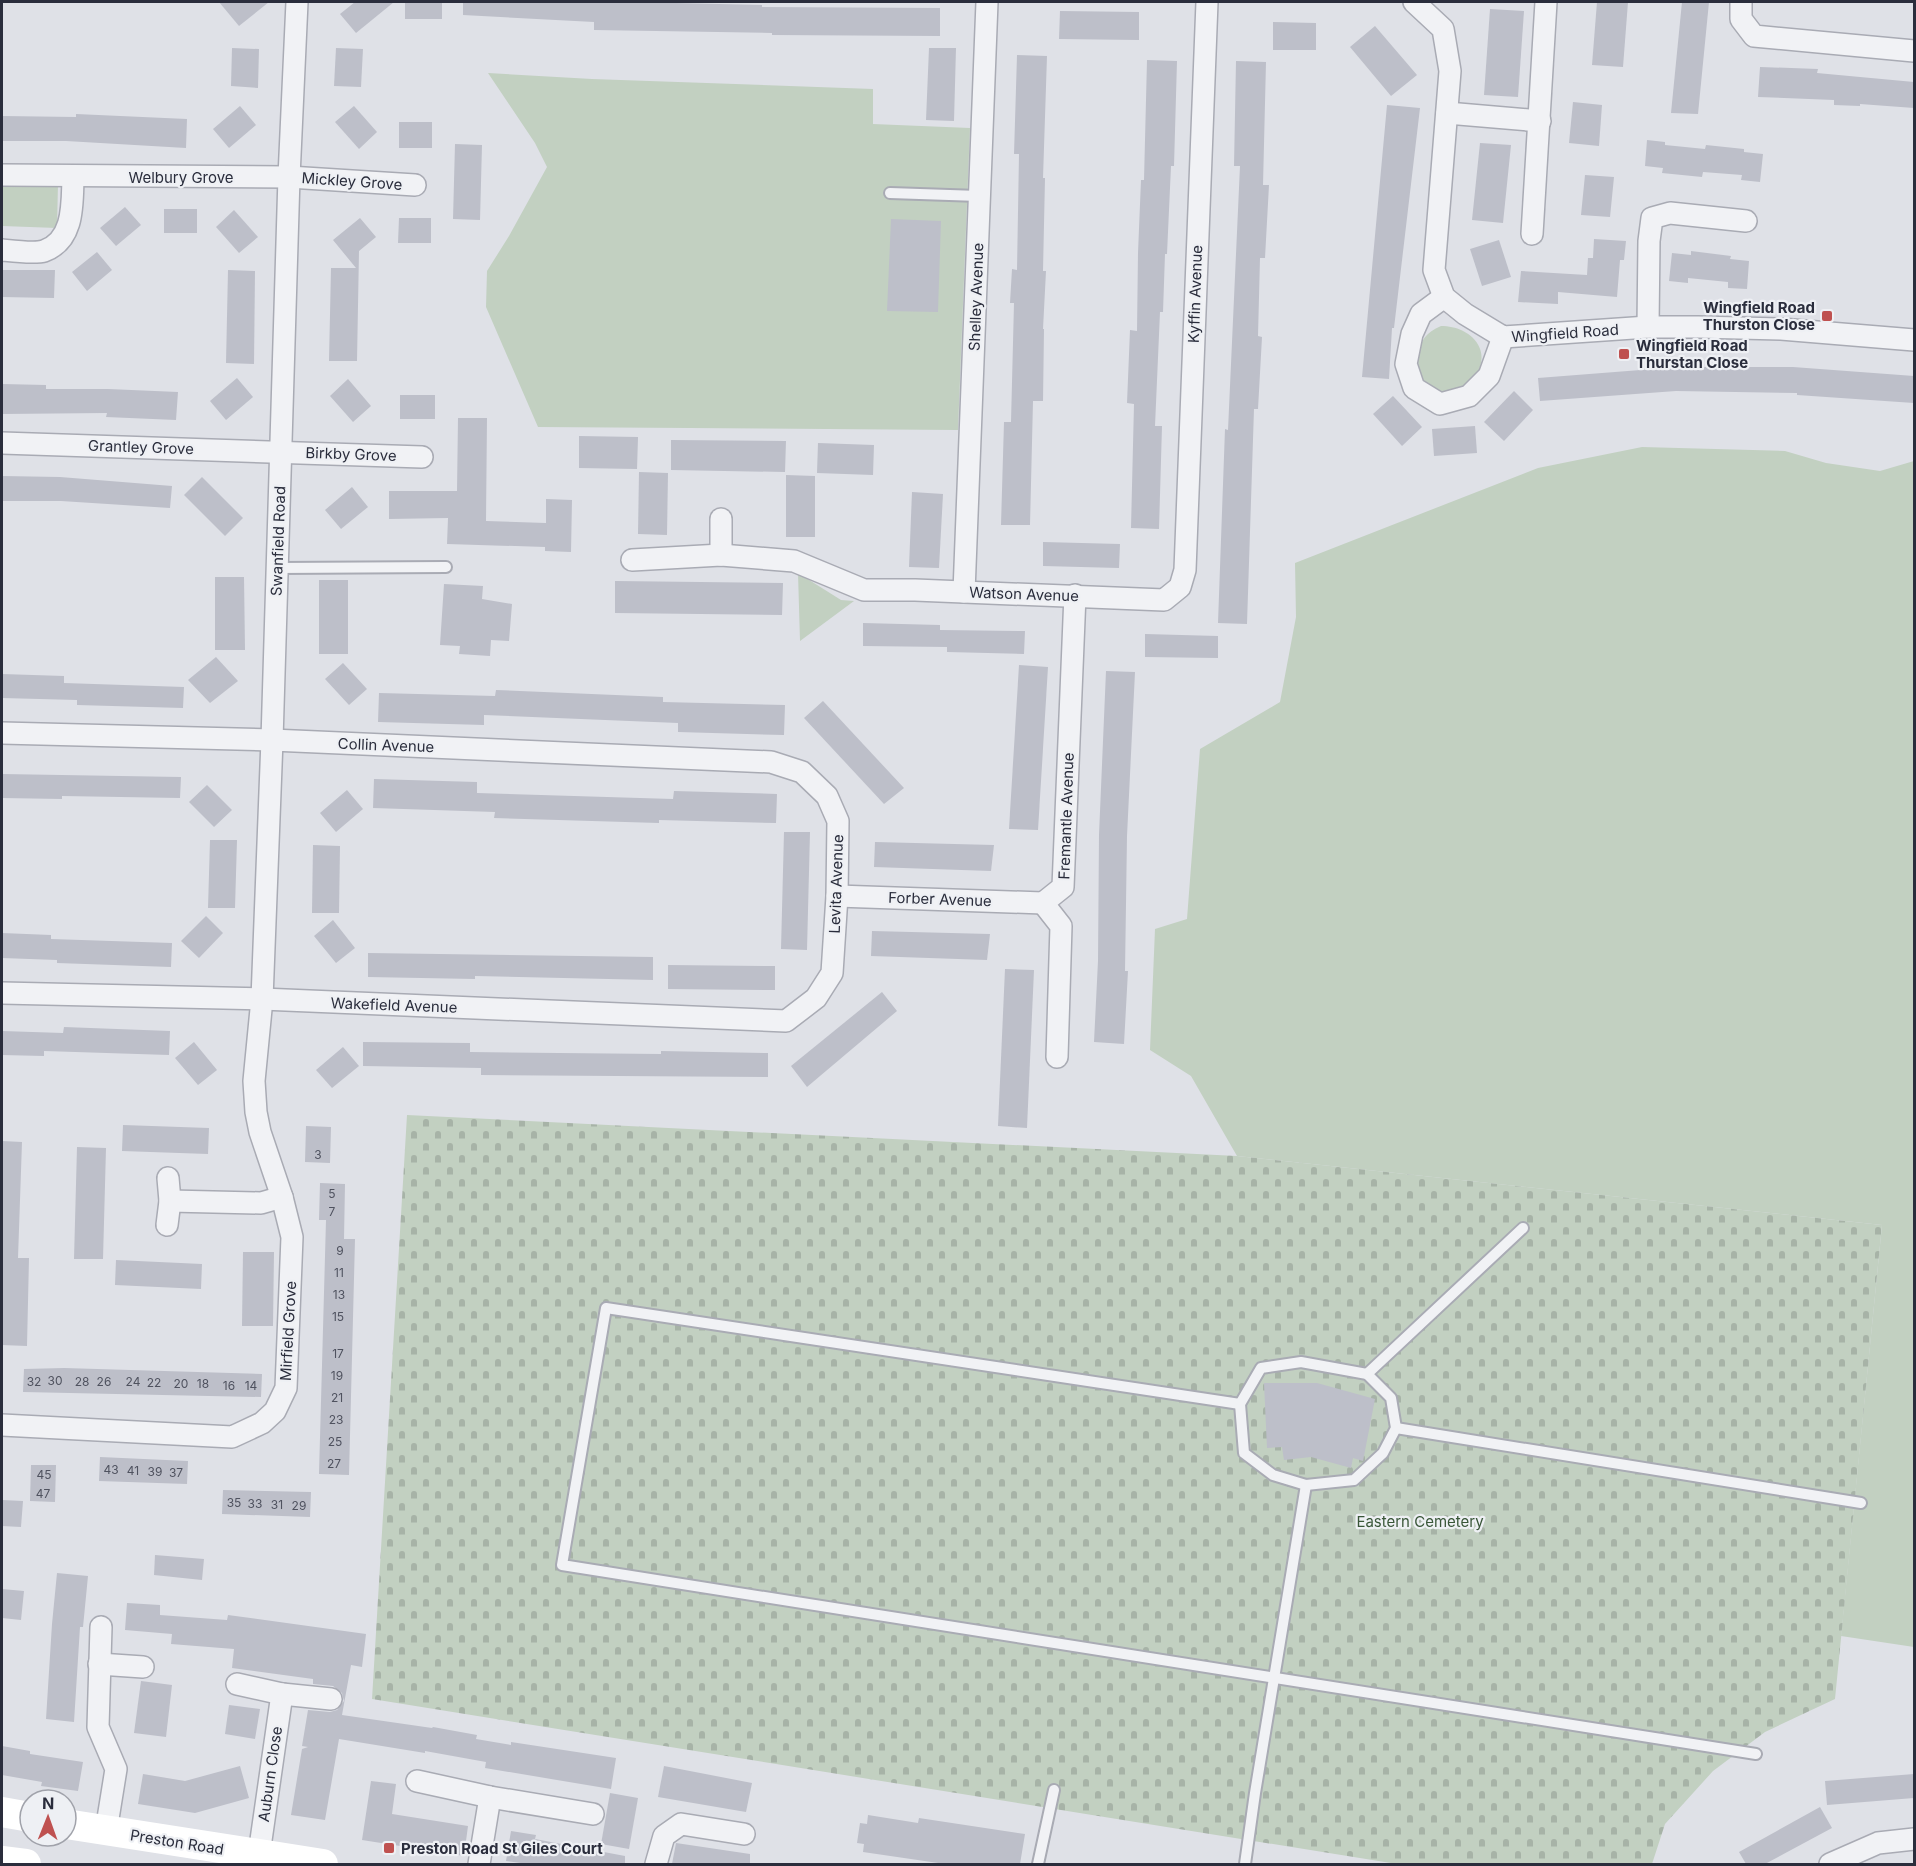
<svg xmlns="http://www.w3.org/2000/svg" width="1916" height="1866" viewBox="0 0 1916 1866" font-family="Inter,sans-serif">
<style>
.green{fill:#c2d0c1}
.cemetery{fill:url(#cemetery-stones)}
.building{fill:#bdbfc9}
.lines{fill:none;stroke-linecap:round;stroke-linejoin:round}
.lane-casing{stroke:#a9abb4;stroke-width:14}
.street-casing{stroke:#a9abb4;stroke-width:24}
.lane{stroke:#f1f2f5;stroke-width:10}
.street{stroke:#f1f2f5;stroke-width:21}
.secondary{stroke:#fff;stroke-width:30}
.poi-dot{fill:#bf5150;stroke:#eef0f4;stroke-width:2}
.labels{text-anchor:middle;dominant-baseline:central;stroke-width:4.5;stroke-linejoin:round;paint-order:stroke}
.number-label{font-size:12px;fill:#4f525f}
.street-label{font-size:15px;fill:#2a2d3c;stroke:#eef0f4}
.poi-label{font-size:15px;font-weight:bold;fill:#2a2d3c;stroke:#eef0f4;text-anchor:start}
.park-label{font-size:15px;fill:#395638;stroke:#eef0f4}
</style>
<defs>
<pattern id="cemetery-stones" width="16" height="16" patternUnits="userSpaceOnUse" patternTransform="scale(1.5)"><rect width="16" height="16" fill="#c2d0c1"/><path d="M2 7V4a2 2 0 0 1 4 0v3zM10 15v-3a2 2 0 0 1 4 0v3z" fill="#a7b3a7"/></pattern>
</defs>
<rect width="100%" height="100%" fill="#dfe1e7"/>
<g class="green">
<polygon points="488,73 592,79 873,89 873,124 970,128 958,430 538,427 486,307 487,271 509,236 547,167 535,143"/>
<polygon points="2,181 58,183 57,228 2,226"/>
<path d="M1441,326C1472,326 1495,352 1473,380C1468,387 1457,392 1450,397L1423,390C1417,365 1411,338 1441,326Z"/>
<polygon points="1642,447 1785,451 1826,463 1880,471 1914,461 1914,1647 1841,1636 1882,1225 1237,1156 1191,1076 1150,1050 1155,929 1187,919 1200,749 1280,702 1296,617 1295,563 1538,468"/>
<polygon points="798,573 841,600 854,601 800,641"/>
</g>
<polygon class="cemetery" points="407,1115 1237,1156 1882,1225 1835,1699 1765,1732 1713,1771 1665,1824 1652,1864 1397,1864 372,1699"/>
<g class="building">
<polygon points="219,2 269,2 239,26"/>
<polygon points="355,2 394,2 356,33 340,14"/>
<rect x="405" y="2" width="37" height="17"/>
<polygon points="463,2 633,2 762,5 762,7 940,8 940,36 772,35 772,33 594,30 594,22 463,15"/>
<polygon points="1597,2 1628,2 1623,67 1592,65"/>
<polygon points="1682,2 1709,2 1698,114 1671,113"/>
<polygon points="1490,9 1524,11 1518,97 1484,95"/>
<polygon points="1060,11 1139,12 1139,40 1059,39"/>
<polygon points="1273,22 1316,23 1316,50 1273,50"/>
<polygon points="1375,26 1417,75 1391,96 1350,47"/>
<polygon points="232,48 259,49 258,88 231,86"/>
<polygon points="336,48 363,49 361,87 334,86"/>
<polygon points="929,48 956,48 954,121 926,120"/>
<polygon points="1017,55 1047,56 1043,178 1045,178 1043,271 1046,271 1043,329 1044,329 1043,401 1033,401 1030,525 1001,525 1004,422 1011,422 1014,303 1010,303 1012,269 1017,270 1019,154 1014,154"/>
<polygon points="1147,60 1177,61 1174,166 1171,166 1167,254 1165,254 1163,312 1160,312 1155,426 1162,426 1159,529 1131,528 1134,404 1127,403 1130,330 1137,331 1138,253 1141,180 1144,180"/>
<polygon points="1236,61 1266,62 1263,185 1269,185 1265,258 1260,258 1258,336 1262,337 1258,409 1254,409 1247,624 1218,623 1225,429 1228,430 1240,166 1234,166"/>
<polygon points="1760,67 1818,69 1817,73 1914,82 1914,108 1860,104 1860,106 1834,105 1834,100 1758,97"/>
<polygon points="1573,102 1602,105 1599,146 1569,143"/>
<polygon points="1387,105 1420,108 1394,328 1392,328 1389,379 1362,377"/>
<polygon points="240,106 256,125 229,148 213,129"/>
<polygon points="354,106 377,132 359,149 335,122"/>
<polygon points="76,114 187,119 186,148 66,141 2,141 2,116 76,117"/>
<rect x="399" y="122" width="33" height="26"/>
<polygon points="1647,140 1665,142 1665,145 1705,149 1706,145 1744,149 1744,152 1763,154 1760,182 1741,180 1742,175 1703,172 1702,177 1662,173 1663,168 1645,166"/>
<polygon points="1480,143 1511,145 1503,223 1472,220"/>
<polygon points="455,144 482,145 480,220 453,219"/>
<polygon points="1585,175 1614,177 1610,217 1581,215"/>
<polygon points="125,207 141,225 116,246 100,228"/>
<rect x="164" y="209" width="33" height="24"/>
<polygon points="234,210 258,237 239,253 216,227"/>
<polygon points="360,218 376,237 359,251 357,361 329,361 331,268 356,268 333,240"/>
<polygon points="399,218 431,218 431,243 398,243"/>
<polygon points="891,219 941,221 938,312 887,311"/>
<polygon points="1594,239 1626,241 1624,260 1620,260 1617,297 1558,292 1558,304 1518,302 1521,271 1587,275 1588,258 1593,258"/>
<polygon points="1499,240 1511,277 1482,286 1470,249"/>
<polygon points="1691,251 1731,256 1730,259 1749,261 1747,289 1728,288 1728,282 1688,278 1688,283 1669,281 1672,253 1691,255"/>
<polygon points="97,252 112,270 87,291 72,272"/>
<polygon points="2,270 55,270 54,298 2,297"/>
<polygon points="228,270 255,271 254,364 226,363"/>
<polygon points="1679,367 1793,367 1914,376 1914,403 1797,395 1797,393 1676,391 1540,401 1538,378"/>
<polygon points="237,378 253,397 226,420 210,401"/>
<polygon points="348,379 371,406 353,422 330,396"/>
<polygon points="2,384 46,385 46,389 108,389 178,392 176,420 106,417 107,413 2,414"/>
<polygon points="1514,391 1533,410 1504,441 1484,422"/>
<rect x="400" y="395" width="35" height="24"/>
<polygon points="1393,396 1422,427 1402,446 1373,414"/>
<polygon points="458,418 487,418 486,521 546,523 546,499 572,500 571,552 545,551 545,547 447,544 448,518 389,519 389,491 457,491"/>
<polygon points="1475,426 1477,453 1434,456 1432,429"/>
<polygon points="579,436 638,437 637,469 579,468"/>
<polygon points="671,440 786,441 785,472 671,470"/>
<polygon points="818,443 874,445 873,475 817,473"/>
<polygon points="639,472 668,473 667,535 638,534"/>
<polygon points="786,475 815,476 815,537 786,537"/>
<polygon points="2,476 60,477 172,486 170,508 61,501 2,501"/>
<polygon points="202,477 243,518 225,536 184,495"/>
<polygon points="352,487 368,507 341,529 325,510"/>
<polygon points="912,492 943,494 939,568 909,567"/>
<polygon points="1043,542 1120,544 1119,568 1043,566"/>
<polygon points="215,577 244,577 245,650 215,650"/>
<rect x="319" y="580" width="29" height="74"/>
<polygon points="615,581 783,583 782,615 615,613"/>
<polygon points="444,584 483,586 482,599 512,604 509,641 491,640 490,656 459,654 460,646 440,645"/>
<polygon points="863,623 940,625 940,630 1025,631 1024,654 947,652 947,647 863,646"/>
<polygon points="1145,634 1218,636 1218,658 1145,657"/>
<polygon points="216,657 238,681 210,703 188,680"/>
<polygon points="343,663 367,689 349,705 325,679"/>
<polygon points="1019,665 1048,667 1038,830 1009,829"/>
<polygon points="1106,671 1135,672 1127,836 1125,971 1128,971 1124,1044 1094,1042 1098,961 1099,835"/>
<polygon points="2,674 64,676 64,683 184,687 183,708 77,705 77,700 2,698"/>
<polygon points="496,690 663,697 663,702 785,705 784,735 678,732 678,723 484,715 484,725 378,722 379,693 495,696"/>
<polygon points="823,701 904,788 884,804 804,718"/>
<polygon points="2,774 181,777 180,798 62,796 62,799 2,798"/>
<polygon points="374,779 477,782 477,793 673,799 674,791 777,794 776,823 659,820 659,823 494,818 495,812 373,808"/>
<polygon points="207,785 232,810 214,827 189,802"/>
<polygon points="347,790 363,809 336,832 320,813"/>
<polygon points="784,832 810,832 807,950 781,949"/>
<polygon points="210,840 237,840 235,908 208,908"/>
<polygon points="875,842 994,845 991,871 874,867"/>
<polygon points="313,845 340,846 339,913 312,913"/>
<polygon points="206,916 223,933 199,958 181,941"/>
<polygon points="333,920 355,948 336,963 314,936"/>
<polygon points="872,931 990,934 987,960 871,956"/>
<polygon points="2,933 51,935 51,939 172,943 171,967 57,963 57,960 2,958"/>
<polygon points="368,953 653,957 653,980 475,976 475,979 368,977"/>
<polygon points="668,965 775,966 775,990 668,989"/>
<polygon points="1005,969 1034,970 1027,1128 998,1126"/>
<polygon points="882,992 897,1011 807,1087 791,1066"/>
<polygon points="64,1027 170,1031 169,1055 44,1051 44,1056 2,1055 2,1031 63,1033"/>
<polygon points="194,1042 217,1070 198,1085 175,1058"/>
<polygon points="363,1042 470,1043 470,1052 661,1054 661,1051 768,1053 768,1077 481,1075 481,1068 363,1066"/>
<polygon points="343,1047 359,1066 332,1088 316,1070"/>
<polygon points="123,1125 209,1128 208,1154 122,1151"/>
<polygon points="306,1126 331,1127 330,1163 305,1162"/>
<polygon points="2,1141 22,1142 18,1258 29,1258 27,1346 2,1345"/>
<polygon points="77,1147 106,1148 103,1259 74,1259"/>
<polygon points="320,1183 345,1184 344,1239 355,1239 349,1475 319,1474 326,1220 319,1220"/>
<polygon points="243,1252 274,1252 273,1326 242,1326"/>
<polygon points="116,1260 202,1264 201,1289 115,1285"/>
<polygon points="64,1368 262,1374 261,1397 23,1392 24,1369"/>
<polygon points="1264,1383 1317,1383 1375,1399 1363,1461 1353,1458 1351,1468 1311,1457 1284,1460 1282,1447 1267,1448"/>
<polygon points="100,1457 188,1461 187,1484 99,1481"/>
<polygon points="31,1465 56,1465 55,1502 30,1501"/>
<polygon points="223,1490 311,1492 310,1517 222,1514"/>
<polygon points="2,1500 23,1501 21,1527 2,1526"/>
<polygon points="155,1555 204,1559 202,1580 154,1575"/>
<polygon points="57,1573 88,1576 83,1627 80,1627 74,1722 46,1719 52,1624"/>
<polygon points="2,1589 24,1591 21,1620 2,1618"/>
<polygon points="127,1603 160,1605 160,1615 227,1620 228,1615 366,1634 362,1667 351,1665 342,1715 432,1728 433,1727 477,1735 476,1739 511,1745 511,1742 616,1758 611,1789 485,1768 486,1762 425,1751 425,1753 339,1739 325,1820 291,1815 302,1749 308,1747 302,1746 308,1710 330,1712 337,1710 344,1701 342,1693 333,1686 313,1684 313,1679 232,1668 234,1649 171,1644 172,1634 125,1630"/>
<polygon points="141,1681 172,1685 166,1737 134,1733"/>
<polygon points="229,1705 260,1709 255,1739 225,1734"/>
<polygon points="2,1746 30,1751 30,1754 83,1762 78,1791 41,1786 42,1782 2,1775"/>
<polygon points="240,1766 249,1798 195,1813 138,1804 143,1774 185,1781"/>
<polygon points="664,1766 752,1783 746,1812 658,1797"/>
<polygon points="1914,1774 1914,1798 1827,1805 1825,1781"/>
<polygon points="371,1781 396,1784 392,1814 468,1826 464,1856 362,1840"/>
<polygon points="610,1793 638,1798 629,1849 601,1844"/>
<polygon points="1820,1807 1832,1828 1765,1864 1746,1864 1739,1852"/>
<polygon points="868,1815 918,1823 919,1818 1025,1834 1020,1864 945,1864 863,1852 864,1844 857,1843 860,1823 867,1824"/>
<polygon points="511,1831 536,1835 535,1839 625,1856 625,1864 528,1864 506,1861"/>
<polygon points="676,1843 750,1854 750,1864 672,1864"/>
</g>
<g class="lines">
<defs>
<g id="lane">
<polyline points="890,193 979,196"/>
<polyline points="278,568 446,567"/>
<polygon points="1301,1362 1367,1374 1391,1398 1396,1428 1383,1453 1354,1480 1306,1485 1273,1475 1244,1453 1240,1404 1261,1368"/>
<polyline points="1367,1374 1523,1228"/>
<polyline points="1240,1404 606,1308 562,1565 1756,1754"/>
<polyline points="1396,1428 1861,1503"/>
<polyline points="1038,1864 1054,1790"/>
<polyline points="1245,1864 1255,1793 1306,1485"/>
</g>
<g id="street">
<polyline points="1414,2 1443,29 1450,71 1434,270 1444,297 1465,314 1503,337 1648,327 1698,327 1781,329 1914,340"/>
<polyline points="1741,2 1741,19 1754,36 1914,51"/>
<polyline points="1447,113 1540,121"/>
<polyline points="2,175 289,177 415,185"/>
<polyline points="1532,234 1546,2"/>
<path d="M2,250C12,251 35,254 44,251C75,240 72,202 73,177"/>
<polyline points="1444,297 1421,314 1412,334 1406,364 1414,388 1440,404 1469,396 1489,376 1503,337"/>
<polyline points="1648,327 1649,241 1652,218 1670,213 1746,221"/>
<polyline points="2,443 422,457"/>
<polyline points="721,555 721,519"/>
<polyline points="632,560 721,555 794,561 864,590 915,590 1164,600 1180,587 1185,570 1207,2"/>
<polyline points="964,592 987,2"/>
<polyline points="2,733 272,740 771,762 802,772 827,796 838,821 837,896 832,973 816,998 786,1021 262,999 2,993"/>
<polyline points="837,896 1043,903"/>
<polyline points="1057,1057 1061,926 1043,903 1063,887 1075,595"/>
<polyline points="170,1201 261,1203 282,1197"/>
<polyline points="167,1225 170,1201 168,1178"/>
<polyline points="2,1425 232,1437 262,1423 275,1411 286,1388 292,1237 282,1197 260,1132 256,1112 254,1081 262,999 272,740 289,177 297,2"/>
<polyline points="101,1627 98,1727 116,1769 106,1831"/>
<polyline points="99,1664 143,1667"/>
<polyline points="237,1684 282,1694 331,1699"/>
<polyline points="417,1781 490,1797 593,1814"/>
<polyline points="259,1854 282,1694"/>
<polyline points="479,1864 490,1797"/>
<polyline points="656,1864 664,1836 681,1824 744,1834"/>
<polyline points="1830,1864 1878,1843 1914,1839"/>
</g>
</defs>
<use href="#lane" class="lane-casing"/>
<use href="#street" class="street-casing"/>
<use href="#lane" class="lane"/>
<use href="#street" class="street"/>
<g class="secondary">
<polyline points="2,1812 30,1817"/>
<polyline points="66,1824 323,1864"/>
<polyline points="2,1861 26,1864"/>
</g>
</g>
<g class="poi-dot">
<rect x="1821" y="310" width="12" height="12" rx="3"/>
<rect x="1618" y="348" width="12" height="12" rx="3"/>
<rect x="383" y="1842" width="12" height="12" rx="3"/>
</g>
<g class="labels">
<g class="number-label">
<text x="318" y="1154">3</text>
<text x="332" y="1193">5</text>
<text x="332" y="1211">7</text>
<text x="340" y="1250">9</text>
<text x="339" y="1272">11</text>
<text x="339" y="1294">13</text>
<text x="338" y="1316">15</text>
<text x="338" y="1353">17</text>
<text x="337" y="1375">19</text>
<text x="55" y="1380">30</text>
<text x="34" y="1381">32</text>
<text x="82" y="1381">28</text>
<text x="104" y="1381">26</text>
<text x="133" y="1381">24</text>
<text x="154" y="1382">22</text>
<text x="181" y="1383">20</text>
<text x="203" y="1383">18</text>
<text x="229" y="1385">16</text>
<text x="251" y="1385">14</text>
<text x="337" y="1397">21</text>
<text x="336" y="1419">23</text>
<text x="335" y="1441">25</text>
<text x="334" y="1463">27</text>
<text x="111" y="1469">43</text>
<text x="133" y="1470">41</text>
<text x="155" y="1471">39</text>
<text x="176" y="1472">37</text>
<text x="44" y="1474">45</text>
<text x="43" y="1493">47</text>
<text x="234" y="1502">35</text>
<text x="255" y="1503">33</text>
<text x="277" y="1504">31</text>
<text x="299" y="1505">29</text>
</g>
<g class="street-label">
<text x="181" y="177">Welbury Grove</text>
<text transform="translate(352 181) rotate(4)">Mickley Grove</text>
<text transform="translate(1195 294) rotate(-88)">Kyffin Avenue</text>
<text transform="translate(976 297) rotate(-88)">Shelley Avenue</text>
<text transform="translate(1565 333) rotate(-4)">Wingfield Road</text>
<text transform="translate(141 447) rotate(2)">Grantley Grove</text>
<text transform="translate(351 454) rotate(2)">Birkby Grove</text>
<text transform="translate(278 541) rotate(-88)">Swanfield Road</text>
<text transform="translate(1024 594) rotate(2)">Watson Avenue</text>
<text transform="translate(386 745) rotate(2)">Collin Avenue</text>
<text transform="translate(1066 816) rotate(-88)">Fremantle Avenue</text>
<text transform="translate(836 884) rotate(-88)">Levita Avenue</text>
<text transform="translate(940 899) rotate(2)">Forber Avenue</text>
<text transform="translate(394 1005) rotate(2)">Wakefield Avenue</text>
<text transform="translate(288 1331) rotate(-87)">Mirfield Grove</text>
<text transform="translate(270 1774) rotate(-82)">Auburn Close</text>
<text transform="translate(177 1842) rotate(9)">Preston Road</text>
</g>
<g class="poi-label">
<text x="1815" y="307" text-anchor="end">Wingfield Road<tspan x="1815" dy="17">Thurston Close</tspan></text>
<text x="1636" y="345">Wingfield Road<tspan x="1636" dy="17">Thurstan Close</tspan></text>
<text x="401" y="1848">Preston Road St Giles Court</text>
</g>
<g class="park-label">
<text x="1420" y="1521">Eastern Cemetery</text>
</g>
</g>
<rect width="1916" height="1866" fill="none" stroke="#2a2d3c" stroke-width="6"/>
<g transform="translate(48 1818) rotate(1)"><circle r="28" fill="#eef0f4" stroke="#a0a2aa" stroke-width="1.5"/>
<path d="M0-4.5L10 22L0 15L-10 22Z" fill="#bf5150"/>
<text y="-9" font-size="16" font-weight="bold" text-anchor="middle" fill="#2a2d3c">N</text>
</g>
</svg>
